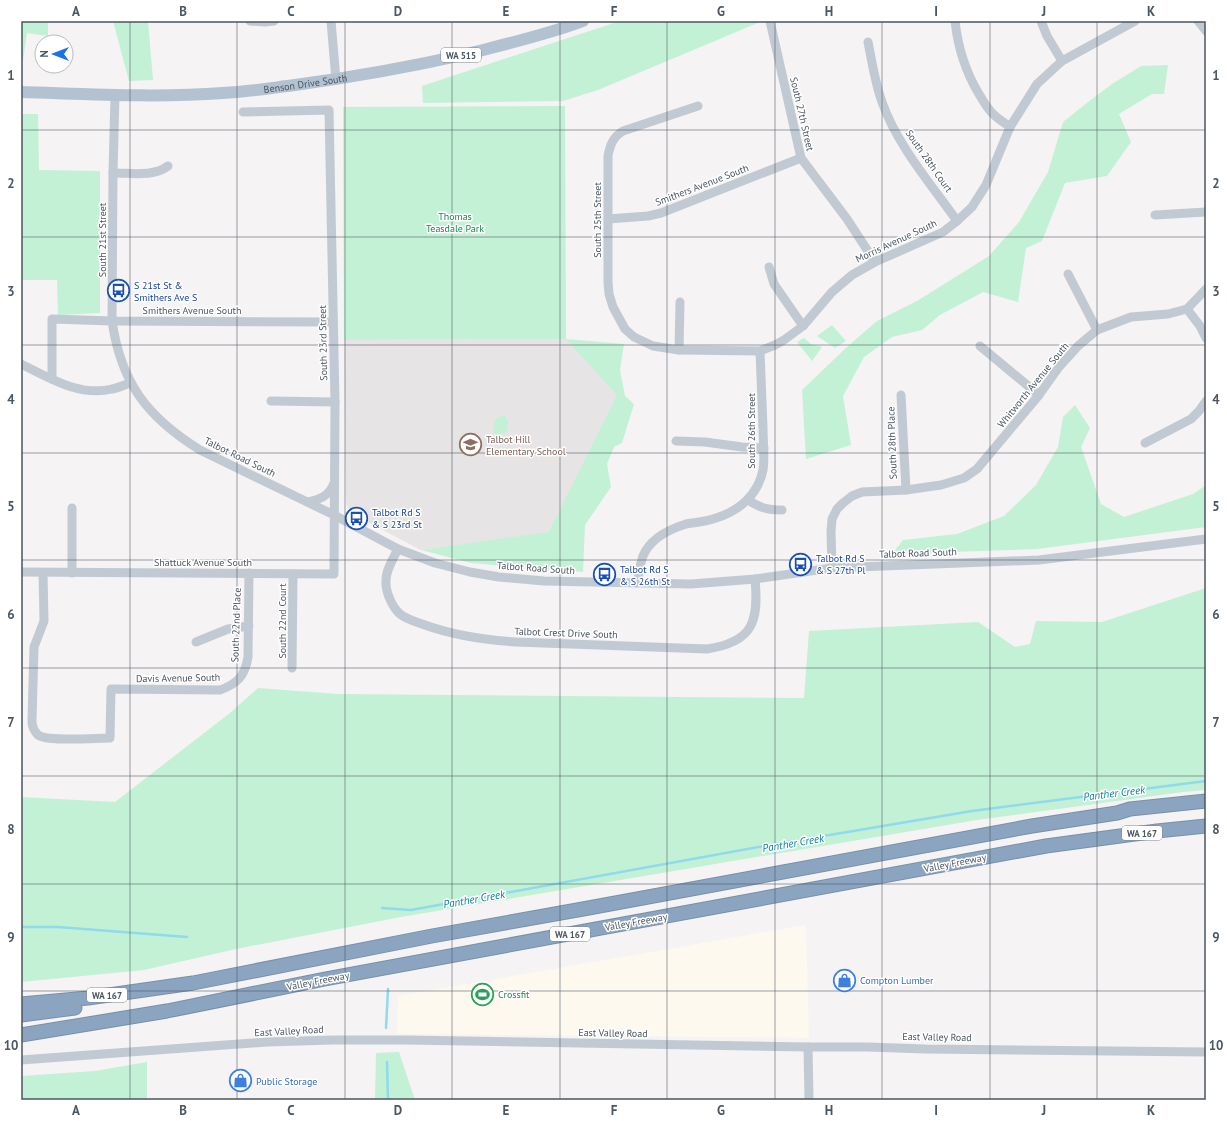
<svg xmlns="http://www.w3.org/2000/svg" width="1227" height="1121" viewBox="0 0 1227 1121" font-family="'PT Sans',sans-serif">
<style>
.commercial{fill:#fdf9ef}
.education{fill:#e6e4e5}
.green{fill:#c3f1d5}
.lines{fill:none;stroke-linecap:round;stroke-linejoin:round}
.stream{stroke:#90daee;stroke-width:2.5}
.highway-casing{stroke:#7690ad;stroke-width:15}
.minor{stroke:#c1cad2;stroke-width:9}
.major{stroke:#b3c2d1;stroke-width:12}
.highway{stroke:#8ba5c1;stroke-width:13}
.grid{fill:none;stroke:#4a5661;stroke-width:1;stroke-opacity:0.55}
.labels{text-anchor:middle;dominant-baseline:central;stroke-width:3;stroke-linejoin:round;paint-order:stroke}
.shield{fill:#fff;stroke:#808990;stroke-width:1}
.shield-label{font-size:9px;font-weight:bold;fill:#4a5661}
.street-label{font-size:10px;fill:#4a5661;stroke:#fff}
.park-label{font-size:10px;fill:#17864f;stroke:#fff}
.transit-label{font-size:10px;fill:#164399;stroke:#fff;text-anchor:start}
.education-label{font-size:10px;fill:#785e54;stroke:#fff;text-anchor:start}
.shop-label{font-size:10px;fill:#366cbe;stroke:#fff;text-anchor:start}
.leisure-label{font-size:10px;fill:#27864d;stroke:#fff;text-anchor:start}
.water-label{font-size:11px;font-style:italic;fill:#0c7c9b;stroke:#fff}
.neatline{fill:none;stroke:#4a5661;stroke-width:1.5}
.grid-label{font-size:13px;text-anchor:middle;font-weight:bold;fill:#4a5661}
</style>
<rect width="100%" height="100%" fill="#f5f3f3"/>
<polygon class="commercial" points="806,925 809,1038 397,1034 398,996"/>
<polygon class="education" points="566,339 623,387 554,533 421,550 352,514 348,509 346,503 344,340"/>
<g class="green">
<polygon points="21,21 48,21 48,36 27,33 23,60 21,60"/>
<polygon points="113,21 148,21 153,80 129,81"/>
<polygon points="620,21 760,22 598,90 563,101 423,103 422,86"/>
<polygon points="1168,65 1164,94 1152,94 1119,114 1131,142 1107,176 1065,183 1042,241 1026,248 1018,302 983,292 940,315 922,330 892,337 864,357 843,396 851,445 806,459 802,390 847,347 877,321 917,301 989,256 1019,222 1048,172 1063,122 1088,102 1112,84 1141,66"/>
<polygon points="565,106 566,339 624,344 620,370 625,396 634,404 622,443 614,447 607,464 611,487 585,525 583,572 471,563 421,550 549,532 617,395 566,339 344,340 343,107"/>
<polygon points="21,114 38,114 39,170 100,171 100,313 58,315 57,280 21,280"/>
<polygon points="832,325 846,341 835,348 817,336"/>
<polygon points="804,338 811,344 822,347 812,361 797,342"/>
<polygon points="1075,405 1090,428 1081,447 1101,504 1124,517 1193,494 1206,485 1206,527 1037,549 892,554 903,540 957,534 1004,516 1036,485 1058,447 1063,417"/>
<polygon points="501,416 505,416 508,421 507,431 501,435 495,434 493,430 495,420"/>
<polygon points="1206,588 1206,790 1183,792 977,820 401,917 236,949 144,970 21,982 21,797 115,802 230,713 258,688 338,694 804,698 809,631 978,622 1015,647 1030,644 1036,621 1102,622"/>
<polygon points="399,1052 415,1100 375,1100 376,1053"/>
<polygon points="147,1062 147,1100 21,1100 21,1076 95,1071"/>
</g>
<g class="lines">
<g class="stream">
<polyline points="382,908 411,910 770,845 972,811 1206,781"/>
<polyline points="21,927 58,927 187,937"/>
<polyline points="386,1028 388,989"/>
<polyline points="387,1062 388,1100"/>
</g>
<defs>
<g id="highway">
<polyline points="21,1004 88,998 193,983 432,936 583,909 1032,826 1117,813 1130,809 1206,801"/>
<polyline points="21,1015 75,1008"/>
<polyline points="21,1035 167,1011 325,979 1046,846 1157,831 1206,826"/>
</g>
</defs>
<use href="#highway" class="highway-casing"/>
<g class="minor">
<polyline points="250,21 265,22 274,21"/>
<polyline points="331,21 336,80"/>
<polyline points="770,21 801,158 847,219 875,262"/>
<path d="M955,21C958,48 965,71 979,94C983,101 987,108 993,114C998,119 1005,123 1010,127"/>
<polyline points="1041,21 1047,36 1062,61"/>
<polyline points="1198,21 1206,31"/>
<path d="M868,42C872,62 875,83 882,102C897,145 931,184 957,221"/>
<path d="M115,95L113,173L112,321C121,383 147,417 200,450L334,515L398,549L435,563L470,572L499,577L544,581L691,584L755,579L832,568L1039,560L1206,539"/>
<path d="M698,106L623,131C613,137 610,145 608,156V282L609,294L613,307L625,329L634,337L653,346L679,350L760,351L775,345L784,340L803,326L832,292L852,275L875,262L943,232L957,221L972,207L986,185L1010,127L1037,84L1062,61L1135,21"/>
<path d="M113,173C131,173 153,177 168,166"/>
<polyline points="1155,215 1206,212"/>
<polyline points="608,219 648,216 661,213 801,158"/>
<polyline points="769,267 774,284 803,326"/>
<polyline points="1068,274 1097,330"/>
<polyline points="1206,289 1187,309 1200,326 1206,338"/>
<polyline points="980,346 1039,395"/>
<polyline points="679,350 680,302"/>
<path d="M21,364C49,378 80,397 112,389C118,388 124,385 130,383"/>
<polyline points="52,379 52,319 112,321 333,322"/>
<polyline points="901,395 906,490"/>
<polyline points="271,401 335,402"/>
<polyline points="676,441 705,442 742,447 764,448"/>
<polyline points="1145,443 1191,419 1199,411 1206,401"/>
<path d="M748,500C760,508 768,510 782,510"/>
<path d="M308,502C321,499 329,496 334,483"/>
<polyline points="72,508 72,573"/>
<path d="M398,549C393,559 386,570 386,580C385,591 392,607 400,614C406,619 414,621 422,624C452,635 484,640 516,642L707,649C753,642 759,622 755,579"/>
<polyline points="832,568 831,532 832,519 837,509 843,503 852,496 862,492 906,490 941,485 964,478 977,469 1039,395 1059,367 1078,346 1097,330 1131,317 1168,314 1187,309"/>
<polyline points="21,572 334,574 335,402 329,110 243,112"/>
<path d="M43,573L44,621L34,647L32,721C32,726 34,731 38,735C48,742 95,738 110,738L111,689L220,690C237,684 245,676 248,657L249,573"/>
<path d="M637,583C639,574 640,564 643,556C650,539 670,529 686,524C696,522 706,522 716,518C739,511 758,495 763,470C765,458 763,441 763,428C762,402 761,377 760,351"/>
<polyline points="196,642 228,629 249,626"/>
<polyline points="292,668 293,574"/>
<polyline points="808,1047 809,1100"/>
<polyline points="21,1060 157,1050 267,1042 333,1040 407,1040 808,1047 868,1047 925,1049 1206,1052"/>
</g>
<path class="major" id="s1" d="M21,92C88,94 156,98 223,93C247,92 271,88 295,85C353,77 410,67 467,54C506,44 546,35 583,21"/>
<use href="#highway" class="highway"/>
</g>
<path class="grid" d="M130,21V1100M237,21V1100M345,21V1100M452,21V1100M560,21V1100M667,21V1100M775,21V1100M882,21V1100M990,21V1100M1097,21V1100M21,130H1206M21,237H1206M21,345H1206M21,453H1206M21,560H1206M21,668H1206M21,776H1206M21,884H1206M21,991H1206"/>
<defs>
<symbol id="bus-ring" viewBox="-11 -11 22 22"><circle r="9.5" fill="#fff" stroke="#1a4fb4" stroke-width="1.5"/><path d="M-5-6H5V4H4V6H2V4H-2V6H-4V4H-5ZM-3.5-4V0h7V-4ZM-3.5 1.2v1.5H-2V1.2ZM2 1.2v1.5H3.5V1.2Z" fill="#1a4fb4"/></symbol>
<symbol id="school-ring" viewBox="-11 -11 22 22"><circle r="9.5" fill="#fff" stroke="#8d6e63" stroke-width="1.5"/><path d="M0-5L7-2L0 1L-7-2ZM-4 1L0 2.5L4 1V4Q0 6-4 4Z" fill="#8d6e63"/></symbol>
<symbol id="shop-ring" viewBox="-11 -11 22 22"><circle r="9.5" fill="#fff" stroke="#3f7fe0" stroke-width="1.5"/><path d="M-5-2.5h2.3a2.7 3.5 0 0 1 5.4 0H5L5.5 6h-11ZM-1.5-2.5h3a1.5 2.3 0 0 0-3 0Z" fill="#3f7fe0"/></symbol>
<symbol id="stadium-ring" viewBox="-11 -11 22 22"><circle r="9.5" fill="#fff" stroke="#2e9e5b" stroke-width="1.5"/><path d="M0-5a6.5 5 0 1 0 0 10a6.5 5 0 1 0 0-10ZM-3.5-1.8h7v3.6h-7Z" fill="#2e9e5b"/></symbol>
</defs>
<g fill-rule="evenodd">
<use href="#bus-ring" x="106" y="278" width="25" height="25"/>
<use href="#school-ring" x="458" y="432" width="25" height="25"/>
<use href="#bus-ring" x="344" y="506" width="25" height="25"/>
<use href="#bus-ring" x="788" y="552" width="25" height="25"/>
<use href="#bus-ring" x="592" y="562" width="25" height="25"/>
<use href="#shop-ring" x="832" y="968" width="25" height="25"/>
<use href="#stadium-ring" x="470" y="982" width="25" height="25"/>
<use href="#shop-ring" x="228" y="1068" width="25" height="25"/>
</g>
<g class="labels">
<g class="shield">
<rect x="441" y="48" width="40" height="14" rx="3"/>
<rect x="1122" y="826" width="40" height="14" rx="3"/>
<rect x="550" y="927" width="40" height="14" rx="3"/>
<rect x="87" y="988" width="40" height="14" rx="3"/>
</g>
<g class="shield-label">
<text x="461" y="55">WA 515</text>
<text x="1142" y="833">WA 167</text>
<text x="570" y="934">WA 167</text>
<text x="107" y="995">WA 167</text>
</g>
<g class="street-label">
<text stroke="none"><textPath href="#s1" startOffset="285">Benson Drive South</textPath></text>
<text transform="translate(802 114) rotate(77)">South 27th Street</text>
<text transform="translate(929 161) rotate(55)">South 28th Court</text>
<text transform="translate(702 185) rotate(-21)">Smithers Avenue South</text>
<text transform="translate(597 220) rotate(-90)">South 25th Street</text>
<text transform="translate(102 240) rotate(-90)">South 21st Street</text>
<text transform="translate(896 241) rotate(-25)">Morris Avenue South</text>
<text x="192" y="310">Smithers Avenue South</text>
<text transform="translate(323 343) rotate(-91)">South 23rd Street</text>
<text transform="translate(1033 385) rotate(-51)">Whitworth Avenue South</text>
<text transform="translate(751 431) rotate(-90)">South 26th Street</text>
<text transform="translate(892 443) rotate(-92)">South 28th Place</text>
<text transform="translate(240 457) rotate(26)">Talbot Road South</text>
<text transform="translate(918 553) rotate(-2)">Talbot Road South</text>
<text x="203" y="562">Shattuck Avenue South</text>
<text transform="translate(536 568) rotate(4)">Talbot Road South</text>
<text transform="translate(282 621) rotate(-90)">South 22nd Court</text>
<text transform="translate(236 625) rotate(-88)">South 22nd Place</text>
<text transform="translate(566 633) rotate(2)">Talbot Crest Drive South</text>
<text transform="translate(178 678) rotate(-1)">Davis Avenue South</text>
<text transform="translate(955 863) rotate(-11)">Valley Freeway</text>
<text transform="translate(636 922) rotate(-10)">Valley Freeway</text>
<text transform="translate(318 981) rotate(-11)">Valley Freeway</text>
<text transform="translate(289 1031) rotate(-3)">East Valley Road</text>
<text transform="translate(613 1033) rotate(1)">East Valley Road</text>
<text transform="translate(937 1037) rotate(1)">East Valley Road</text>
</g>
<g class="park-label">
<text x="455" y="216">Thomas<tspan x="455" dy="12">Teasdale Park</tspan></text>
</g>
<g class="transit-label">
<text x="134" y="285">S 21st St &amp;<tspan x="134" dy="12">Smithers Ave S</tspan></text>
<text x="372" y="512">Talbot Rd S<tspan x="372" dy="12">&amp; S 23rd St</tspan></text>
<text x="816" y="558">Talbot Rd S<tspan x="816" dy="12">&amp; S 27th Pl</tspan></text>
<text x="620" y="569">Talbot Rd S<tspan x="620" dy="12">&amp; S 26th St</tspan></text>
</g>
<g class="education-label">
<text x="486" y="439">Talbot Hill<tspan x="486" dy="12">Elementary School</tspan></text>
</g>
<g class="shop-label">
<text x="860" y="980">Compton Lumber</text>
<text x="256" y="1081">Public Storage</text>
</g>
<g class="leisure-label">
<text x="498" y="994">Crossfit</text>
</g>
<g class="water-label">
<text transform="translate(1114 793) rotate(-7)">Panther Creek</text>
<text transform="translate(793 843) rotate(-10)">Panther Creek</text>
<text transform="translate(474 899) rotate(-10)">Panther Creek</text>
</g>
</g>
<rect width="1227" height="1121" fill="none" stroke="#ffffff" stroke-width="44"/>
<g transform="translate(54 54) rotate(270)"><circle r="19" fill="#ffffff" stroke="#b7bbc0"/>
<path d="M0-3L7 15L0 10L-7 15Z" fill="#1a73e8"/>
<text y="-6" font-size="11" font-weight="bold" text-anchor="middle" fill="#4a5661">N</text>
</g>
<rect x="22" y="22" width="1183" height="1077" class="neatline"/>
<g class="grid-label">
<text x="76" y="16">A</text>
<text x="183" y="16">B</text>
<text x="291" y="16">C</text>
<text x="398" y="16">D</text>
<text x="506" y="16">E</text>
<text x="614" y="16">F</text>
<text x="721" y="16">G</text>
<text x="829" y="16">H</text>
<text x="936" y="16">I</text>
<text x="1044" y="16">J</text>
<text x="1151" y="16">K</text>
<text x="11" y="80">1</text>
<text x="1216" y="80">1</text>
<text x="11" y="188">2</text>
<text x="1216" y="188">2</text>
<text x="11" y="296">3</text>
<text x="1216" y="296">3</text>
<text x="11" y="404">4</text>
<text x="1216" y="404">4</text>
<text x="11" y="511">5</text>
<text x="1216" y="511">5</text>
<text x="11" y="619">6</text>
<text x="1216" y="619">6</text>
<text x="11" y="727">7</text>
<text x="1216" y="727">7</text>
<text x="11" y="834">8</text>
<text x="1216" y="834">8</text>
<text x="11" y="942">9</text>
<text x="1216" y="942">9</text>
<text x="11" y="1050">10</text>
<text x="1216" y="1050">10</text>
<text x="76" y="1115">A</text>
<text x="183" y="1115">B</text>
<text x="291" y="1115">C</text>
<text x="398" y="1115">D</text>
<text x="506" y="1115">E</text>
<text x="614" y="1115">F</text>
<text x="721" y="1115">G</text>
<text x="829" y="1115">H</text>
<text x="936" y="1115">I</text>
<text x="1044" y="1115">J</text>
<text x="1151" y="1115">K</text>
</g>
</svg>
